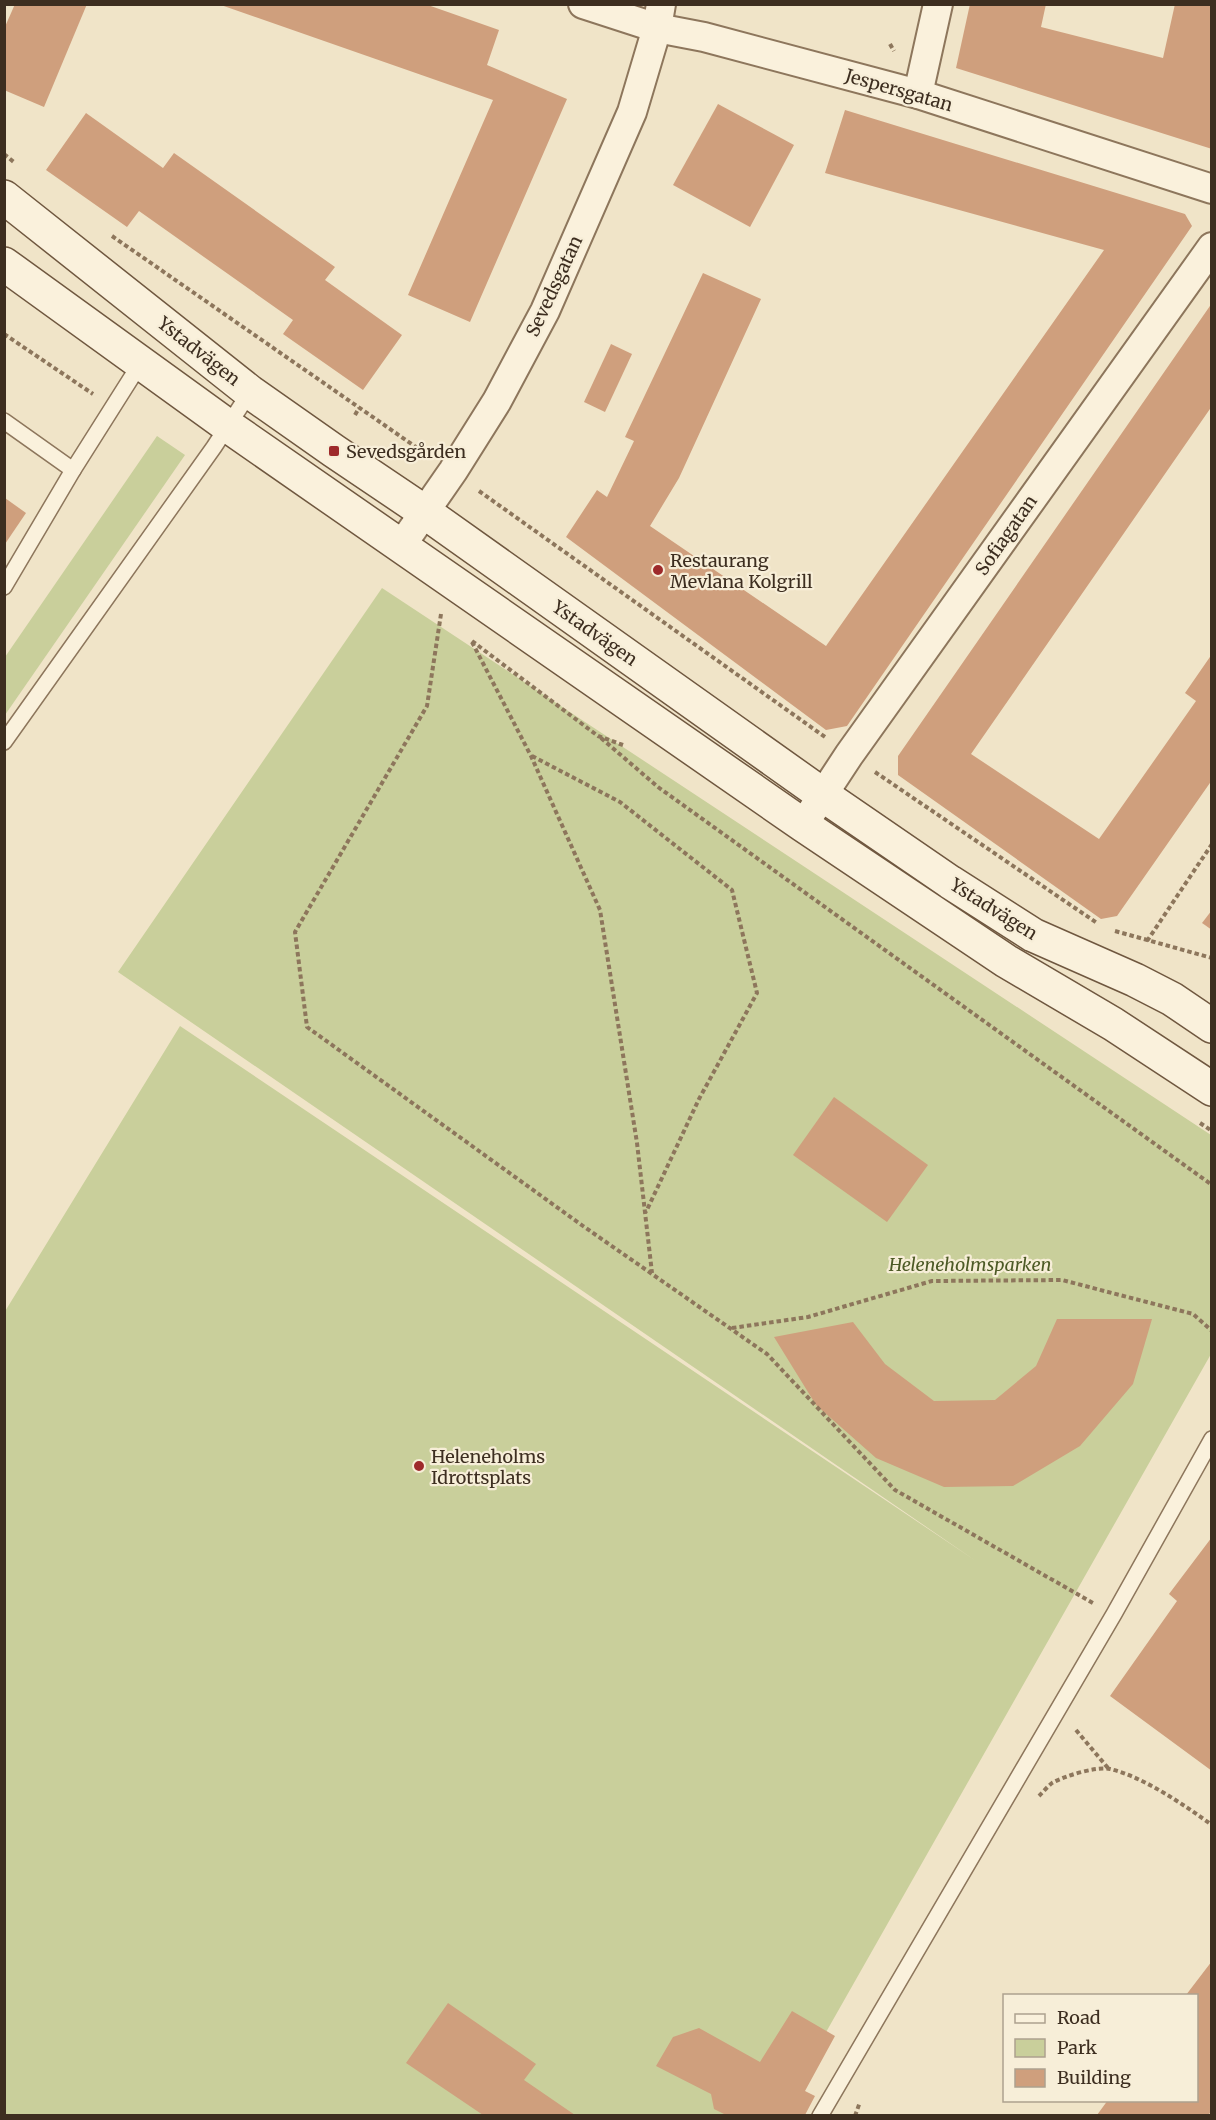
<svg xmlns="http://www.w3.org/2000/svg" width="1216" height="2120" viewBox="0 0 1216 2120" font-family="Merriweather,serif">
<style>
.green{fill:#c9cf9b}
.building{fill:#cf9f7d}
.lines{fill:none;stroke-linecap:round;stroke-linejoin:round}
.service-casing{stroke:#8d765c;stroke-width:18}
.minor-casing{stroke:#8d765c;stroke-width:32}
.secondary-casing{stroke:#6f573f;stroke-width:36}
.path{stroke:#8d765c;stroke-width:4;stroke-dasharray:4.5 3;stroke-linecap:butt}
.service{stroke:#faf1dc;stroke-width:15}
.minor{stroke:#faf1dc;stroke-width:28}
.secondary{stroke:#faf1dc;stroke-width:33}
.poi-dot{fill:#9e2a2b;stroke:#f7eed8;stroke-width:2}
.labels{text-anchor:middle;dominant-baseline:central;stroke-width:4.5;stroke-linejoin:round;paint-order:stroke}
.street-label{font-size:18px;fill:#3d2e20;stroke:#f7eed8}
.poi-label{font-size:18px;fill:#3d2e20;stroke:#f7eed8;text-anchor:start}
.park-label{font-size:18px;font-style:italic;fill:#4d5a26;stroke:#f7eed8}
</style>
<rect width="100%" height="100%" fill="#f0e4c8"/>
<g class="green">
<polygon points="157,436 185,455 5,715 5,657"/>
<polygon points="382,588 1211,1135 1211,1354 779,2115 5,2115 4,1313 180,1026 976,1561 118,972"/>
</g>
<g class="building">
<polygon points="15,4 87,4 44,107 4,90 4,29"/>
<polygon points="218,4 425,4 499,30 487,65 567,99 470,322 408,295 493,100"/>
<polygon points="970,4 1046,4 1041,27 1163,58 1175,4 1212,4 1212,149 956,68"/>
<polygon points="718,104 794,145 750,227 673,185"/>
<polygon points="845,110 1185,214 1192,226 847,726 826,730 566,537 597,490 607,497 634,441 625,437 703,273 761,299 679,478 650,526 826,646 1104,250 825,173"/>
<polygon points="86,113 163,168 174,153 335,267 325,280 402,335 363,390 283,334 293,320 139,211 127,227 46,170"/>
<polygon points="1212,303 1212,406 971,754 1099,839 1196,701 1185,693 1212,654 1212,780 1117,916 1101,919 898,775 898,756"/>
<polygon points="611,344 632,354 605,412 584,402"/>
<polygon points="5,498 26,513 5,544"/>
<polygon points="1212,910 1212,930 1202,923"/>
<polygon points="834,1097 928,1165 887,1222 793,1155"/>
<polygon points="1057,1319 1152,1319 1133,1384 1080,1446 1013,1486 944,1487 876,1458 816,1405 774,1337 853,1322 885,1364 934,1401 995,1400 1036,1366"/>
<polygon points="1212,1537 1212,1771 1110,1696 1177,1601 1169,1594"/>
<polygon points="1212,1961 1212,2111 1208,2115 1097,2115 1108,2100 1197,2100 1197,1995 1186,1995"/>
<polygon points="448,2003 536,2064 524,2080 575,2115 483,2115 406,2063"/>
<polygon points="792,2011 835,2036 805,2091 815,2096 805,2115 726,2115 714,2109 711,2094 656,2066 673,2037 699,2028 760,2062"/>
</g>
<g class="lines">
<defs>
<g id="service">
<polyline points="4,421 73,470"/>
<polyline points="4,587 73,470 140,364"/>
<polyline points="4,742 214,447 250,392"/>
<polyline points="820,2116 1114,1614 1212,1439"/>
</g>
<g id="minor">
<polyline points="583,4 657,28 704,37 918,94 1212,189"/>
<polyline points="918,94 938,4"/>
<polyline points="401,546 453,471 497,401 545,311 632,112 657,28 661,4"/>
<polyline points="803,825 849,755 1212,247"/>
</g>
<g id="secondary">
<polyline points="4,197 250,392 334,451 426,513 823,795 950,882 1033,935 1135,980 1172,999 1212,1026"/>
<polyline points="4,264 228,426 803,825 1006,961 1113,1024 1212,1089"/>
</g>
</defs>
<use href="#service" class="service-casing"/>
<use href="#minor" class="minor-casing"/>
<use href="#secondary" class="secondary-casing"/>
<g class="path">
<polyline points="890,44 894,51"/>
<polyline points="4,154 15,163"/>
<polyline points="112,236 426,454"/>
<polyline points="4,334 93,394"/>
<polyline points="355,415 359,408"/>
<polyline points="479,491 825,737"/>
<polyline points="441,614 427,706 295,932 307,1027 583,1226 767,1354 895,1490 1093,1603"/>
<polyline points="472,641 598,736 623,745"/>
<polyline points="472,642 531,756 600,910 637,1143 652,1273"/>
<polyline points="601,738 658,787 1212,1185"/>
<polyline points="532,756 620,802 732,890 757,993 699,1099 646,1212"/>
<polyline points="875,772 1097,923"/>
<polyline points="1115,931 1212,958"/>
<polyline points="1147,941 1212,844"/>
<polyline points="1200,1123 1212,1131"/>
<polyline points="732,1328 808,1317 932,1281 1062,1280 1193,1314 1212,1331"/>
<polyline points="1076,1730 1108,1768"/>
<path d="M1039,1796C1043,1792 1048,1786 1052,1783C1064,1776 1097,1766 1110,1769C1144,1777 1184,1805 1212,1825"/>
<polyline points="855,2116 860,2102"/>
</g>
<use href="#service" class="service"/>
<use href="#minor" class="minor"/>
<use href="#secondary" class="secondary"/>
</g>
<g class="poi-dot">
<rect x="328" y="445" width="12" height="12" rx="3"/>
<circle cx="658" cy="570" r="6"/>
<circle cx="419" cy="1466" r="6"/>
</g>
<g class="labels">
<g class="street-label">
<text transform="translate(899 90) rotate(16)">Jespersgatan</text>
<text transform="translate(554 286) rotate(-65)">Sevedsgatan</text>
<text transform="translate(199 351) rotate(38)">Ystadvägen</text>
<text transform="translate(1006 535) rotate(-55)">Sofiagatan</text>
<text transform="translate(595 633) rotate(35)">Ystadvägen</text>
<text transform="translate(994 909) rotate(32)">Ystadvägen</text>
</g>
<g class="poi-label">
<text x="346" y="451">Sevedsgården</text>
<text x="670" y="560">Restaurang<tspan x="670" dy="21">Mevlana Kolgrill</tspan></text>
<text x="431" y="1456">Heleneholms<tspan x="431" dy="21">Idrottsplats</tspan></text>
</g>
<g class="park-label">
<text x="970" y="1264">Heleneholmsparken</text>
</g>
</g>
<rect width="1216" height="2120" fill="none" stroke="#3d2e20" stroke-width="12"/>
<rect x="1003" y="1994" width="195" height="108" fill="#f7eed8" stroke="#ada18e" stroke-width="1.5"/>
<rect x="1015" y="2014" width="30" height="9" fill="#faf1dc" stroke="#ada18e" stroke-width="1.5"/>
<text x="1057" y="2024" font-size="18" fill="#3d2e20">Road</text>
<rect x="1015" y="2039" width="30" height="18" fill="#c9cf9b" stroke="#ada18e" stroke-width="1.5"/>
<text x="1057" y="2054" font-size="18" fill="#3d2e20">Park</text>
<rect x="1015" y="2069" width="30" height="18" fill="#cf9f7d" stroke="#ada18e" stroke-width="1.5"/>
<text x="1057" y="2084" font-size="18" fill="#3d2e20">Building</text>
</svg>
